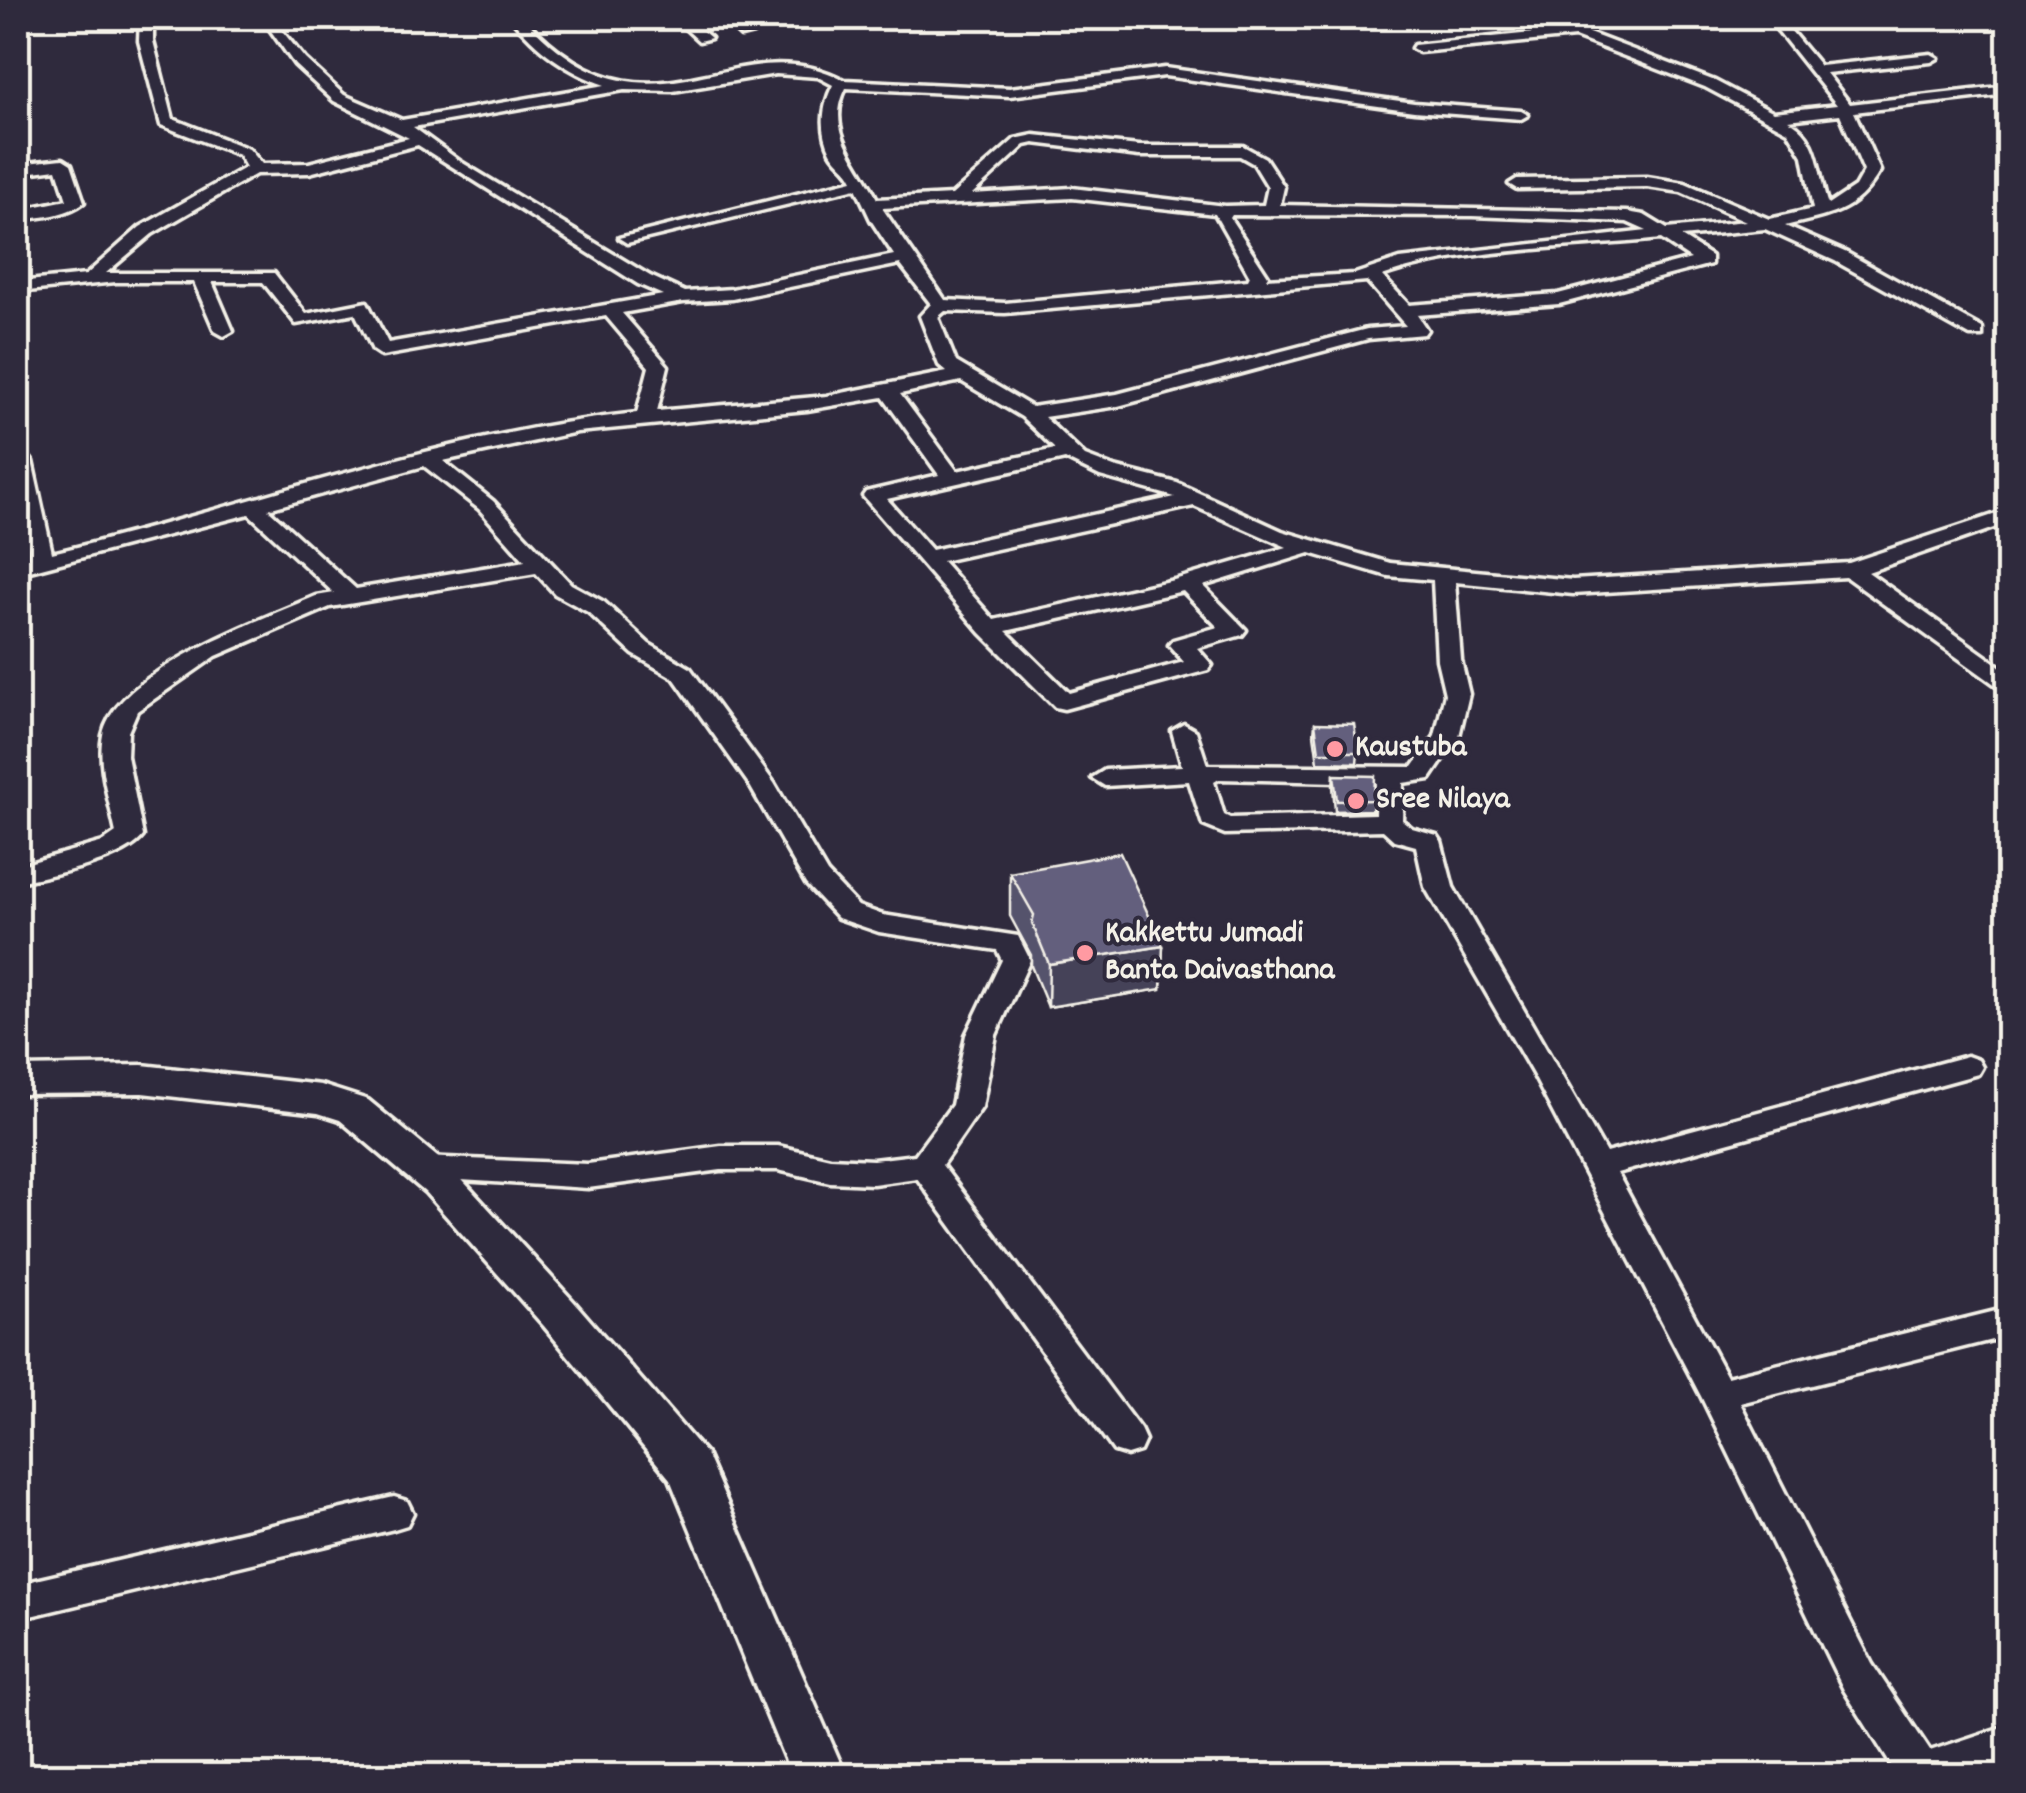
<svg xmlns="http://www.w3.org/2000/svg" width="2026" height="1793" viewBox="0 0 2026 1793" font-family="Dekko,sans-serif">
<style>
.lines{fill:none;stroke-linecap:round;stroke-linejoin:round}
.minor-casing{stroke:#f4f1e8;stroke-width:7}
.tertiary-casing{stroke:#f4f1e8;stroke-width:7}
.minor{fill:#2f2a3d;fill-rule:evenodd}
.tertiary{fill:#2f2a3d;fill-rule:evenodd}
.wall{fill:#55526c;stroke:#f4f1e8;stroke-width:2.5}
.shaded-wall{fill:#454258;stroke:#f4f1e8;stroke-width:2.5}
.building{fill:#635f7d;stroke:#f4f1e8;stroke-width:2.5}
.poi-dot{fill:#ff9aa2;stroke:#2f2a3d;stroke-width:4}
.labels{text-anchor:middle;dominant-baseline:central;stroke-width:8;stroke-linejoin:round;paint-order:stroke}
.poi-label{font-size:32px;font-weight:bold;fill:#f4f1e8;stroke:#2f2a3d;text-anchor:start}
</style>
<rect width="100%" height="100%" fill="#2f2a3d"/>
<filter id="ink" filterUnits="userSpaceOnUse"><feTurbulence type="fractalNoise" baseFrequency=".01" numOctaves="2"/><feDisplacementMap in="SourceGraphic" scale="20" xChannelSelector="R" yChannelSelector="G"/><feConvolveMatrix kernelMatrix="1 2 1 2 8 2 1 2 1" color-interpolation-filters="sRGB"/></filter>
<g filter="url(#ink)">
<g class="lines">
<defs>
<g id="minor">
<path d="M140,18H184L153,23V41L173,119L249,149L262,164L309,163L409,138L334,101L295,65L262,18H276L274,21L305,59L344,95L402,120L605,85C567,72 536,49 511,18H524C649,156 732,21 844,80L1010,88L1165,68L1414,103L1521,111L1528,115L1521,119L1414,111L1165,76L1010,96L846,88C824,132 860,162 877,199L952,195L1015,139L1034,135L1139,146H1243L1265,158L1284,187L1280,205L1627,212L1644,215L1667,229L1746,221L1681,192L1647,187L1517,189L1509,184L1517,179L1647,177L1685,183L1769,219L1813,209L1803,156L1788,131L1705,87L1575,37L1419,52L1412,48L1414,45L1563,30L1547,18H1561L1581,30L1715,81L1774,112L1837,105L1768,18H1780L1820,66L1931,54L1938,58L1931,62L1826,73L1850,104L2008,86V94L1854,112L1880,171C1855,214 1829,215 1785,226L1847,253L1982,328V336H1970L1835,261L1765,229L1681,237L1711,256V264L1559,304L1417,315L1427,330L1424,334L1368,339L1118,406L1044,417L1085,456L1114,467L1177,483L1282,531L1390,563L1573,580L1849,563L2008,510V523L1868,572L2008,672V690L2000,688L1846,577L1573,594L1455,582L1461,660L1469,694L1459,736L1430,779L1403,783L1402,820L1412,828L1437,835L1441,841L1453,887L1606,1153L1967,1056L1978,1060L1982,1067L1978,1074L1617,1173L1727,1377L2008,1308V1336L1740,1403L1872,1664L1930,1751L2008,1725V1765L1976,1776H1898L1844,1690L1702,1398L1533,1074L1425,887L1416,846L1394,840L1383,830L1225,834L1203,825L1189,781L1105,786L1092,778L1105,770L1182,766L1172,731L1184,724L1196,731L1207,765L1413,767L1435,736L1445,694L1437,660L1433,580L1388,576L1310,553L1203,586L1246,630L1242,635L1197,648L1212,665L1208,670L1064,709L1055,707L981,633L863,496L866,492L939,475L883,397L807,410L577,432L443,461L493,501L571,584L604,602L649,644L690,668L774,783L827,873L858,906L883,915L1018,936L1030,960L996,1035L982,1107L942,1165L1140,1429L1145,1440L1140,1451L1127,1455L1114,1451L917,1178L873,1184L830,1182L778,1170H721L588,1188L412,1177L407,1169L412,1161L423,1157L588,1164L721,1146H778L830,1158L873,1160L915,1155L952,1105L966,1035L1002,960L997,950L879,932L838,918L806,884L749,784L674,678L633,654L588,612L555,594L536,573L330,607L216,656L137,711L128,732L127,756L143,836C123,862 50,875 18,882V866L103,842L116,833C110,802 97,766 103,735C115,672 261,620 316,596L334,593L249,514L18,574V562L31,558L18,489V456L29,457L32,461L52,553C248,507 437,434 637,413L649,367L606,316L382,356L373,350L355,313L296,324L263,282H212L233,331L224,336L215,331L194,282H116L18,292V282L86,275L140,227L246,167L239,155L161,125L139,41ZM776,74L818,77L833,85C822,107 820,129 831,152C837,163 848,168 853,180L619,238L627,243L856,188L871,220L894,255L732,289L685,292L650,276L461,162L413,127L624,90L673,91ZM1840,114L1864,171L1855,187L1828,205C1817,174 1821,137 1788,120ZM1034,143L1139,156H1240L1254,164L1268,187L1264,205L1225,206L1072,188L972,194L1025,145ZM418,145L638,284L663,295L388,343L367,302L306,314L274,273H106L152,234L256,174L309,173ZM1072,198L1215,214L1250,276L1248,280L1005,303L945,300L882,208ZM1232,215L1472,216L1627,222L1647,231L1400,259L1355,274L1266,279L1268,276L1230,218ZM1661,239L1691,259L1558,294L1409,305L1382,276C1461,248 1575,248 1661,239ZM900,264L931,304L920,316L939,365L947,372L827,396L657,411L668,366L622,313L683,302L732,299ZM1367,281L1406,326L1367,329L1117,394L1032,407L956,362L938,317L945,311L1005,313ZM961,381L1022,417L1055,449L957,471L900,394ZM1065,459L1100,476L1175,497L932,550L887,499ZM424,466L479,509L525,561L356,589L268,509ZM1194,506L1287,547L1174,580L994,620L942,561ZM1183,591L1218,627L1173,640L1169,645L1184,662L1069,693L1006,631ZM1219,779L1377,783L1376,814L1230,818L1224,815L1214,782Z"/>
<polygon points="674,18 687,18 711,38 699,41"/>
<polygon points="722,18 735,18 753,33 741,36"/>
<path d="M63,159L71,164L84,202C66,216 40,217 18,220V210L67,200L57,169L18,174V164Z"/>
<polygon points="394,1497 407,1501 413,1513 407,1525 394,1529 18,1619 18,1584"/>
</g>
<polygon id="tertiary" points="142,1065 321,1085 368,1100 453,1170 574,1302 706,1454 846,1776 792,1776 670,1479 544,1326 425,1192 340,1120 318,1113 142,1093 18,1094 18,1067"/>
</defs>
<use href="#minor" class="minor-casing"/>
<use href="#tertiary" class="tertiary-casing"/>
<use href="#minor" class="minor"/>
<use href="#tertiary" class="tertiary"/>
</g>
<g class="wall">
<polygon points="1315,723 1358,752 1357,763 1318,762 1314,734"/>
<polygon points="1334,775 1374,800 1372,810 1335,811 1333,786"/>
<polygon points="1010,873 1163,946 1161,989 1048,1007 1031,966 1031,955 1010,916"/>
</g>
<polygon class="shaded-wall" points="1163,946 1161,989 1048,1007 1049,964"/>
<g class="building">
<polygon points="1315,723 1354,724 1358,752 1319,752"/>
<polygon points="1334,775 1375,776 1374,800 1337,801"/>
<polygon points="1120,853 1163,946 1049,964 1032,923 1034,915 1010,873"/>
</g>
</g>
<g class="poi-dot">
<circle cx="1335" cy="749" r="10"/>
<circle cx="1356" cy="801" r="10"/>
<circle cx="1085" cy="953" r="10"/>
</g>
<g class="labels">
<g class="poi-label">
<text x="1355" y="749">Kaustuba</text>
<text x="1376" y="801">Sree Nilaya</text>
<text x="1105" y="935">Kakkettu Jumadi<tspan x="1105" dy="37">Banta Daivasthana</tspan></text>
</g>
</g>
<rect width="2026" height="1793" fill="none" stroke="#2f2a3d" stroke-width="60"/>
<rect x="30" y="30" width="1966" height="1733" fill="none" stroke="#f4f1e8" stroke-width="4" filter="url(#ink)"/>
</svg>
